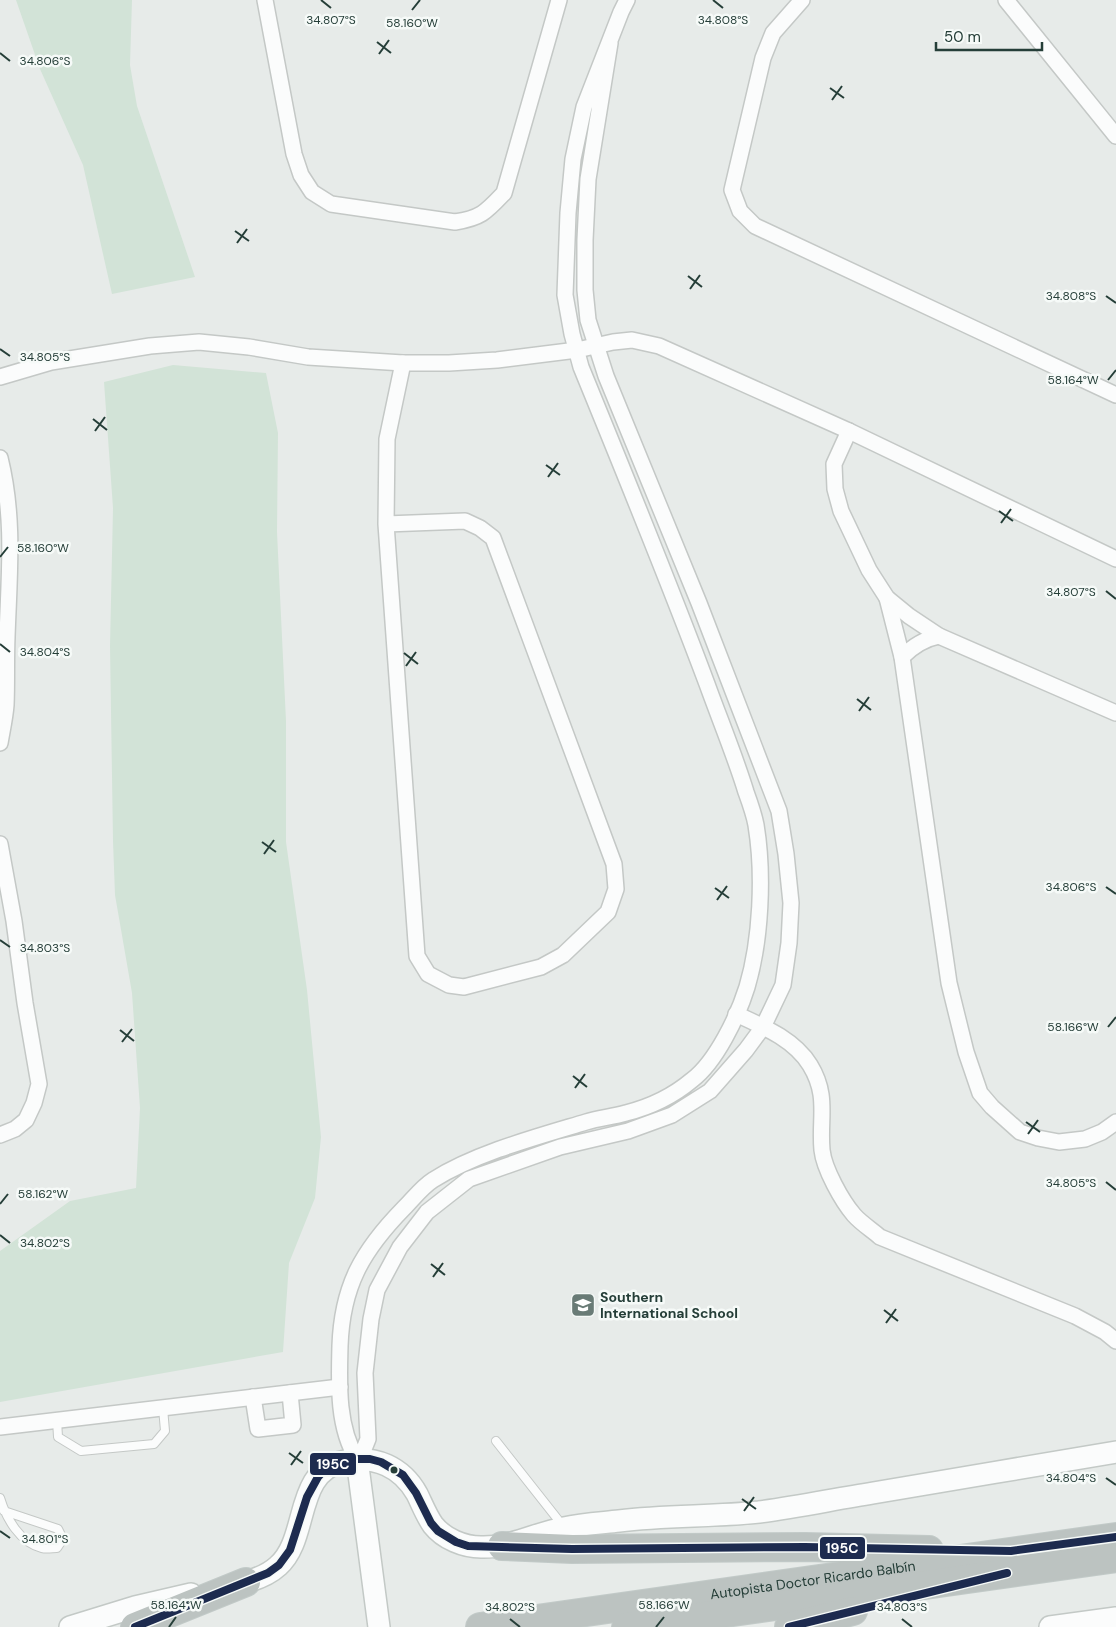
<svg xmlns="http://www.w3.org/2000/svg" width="1116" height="1627" viewBox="0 0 1116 1627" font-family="'DM Sans',sans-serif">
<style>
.green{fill:#d2e3d7}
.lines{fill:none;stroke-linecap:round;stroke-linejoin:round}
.lane-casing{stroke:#c4c8c6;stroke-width:10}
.street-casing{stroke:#c4c8c6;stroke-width:18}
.secondary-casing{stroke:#c3c9c6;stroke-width:24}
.highway-casing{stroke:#c2cac8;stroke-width:30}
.lane{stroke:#fbfcfc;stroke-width:8}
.street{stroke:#fbfcfc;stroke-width:15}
.secondary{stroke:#fbfcfc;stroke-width:21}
.highway{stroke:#bcc3c1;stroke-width:28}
.bus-1-casing{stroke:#f6faf8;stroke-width:11}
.bus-1{stroke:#1d2b4f;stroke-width:8}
.ticks{fill:none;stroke:#253e38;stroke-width:2}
.bus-dot{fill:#253e38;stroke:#f6faf8;stroke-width:2}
.labels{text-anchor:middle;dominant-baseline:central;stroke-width:5;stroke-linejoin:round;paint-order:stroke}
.poi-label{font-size:14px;font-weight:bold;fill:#253e38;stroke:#f6faf8;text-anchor:start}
.street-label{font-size:14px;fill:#253e38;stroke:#f6faf8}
.ticks-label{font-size:12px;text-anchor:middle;fill:#253e38;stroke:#f6faf8;stroke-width:5;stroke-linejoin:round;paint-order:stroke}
.line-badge{stroke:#f6faf8;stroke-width:2}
.badge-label{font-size:14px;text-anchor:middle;font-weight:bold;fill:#fff}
</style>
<rect width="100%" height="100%" fill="#e7ebe9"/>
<g class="green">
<polygon points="16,0 132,0 130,65 137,106 195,277 112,294 83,165 40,69"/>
<polygon points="173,365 266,373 278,433 277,532 286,721 286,842 307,990 321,1137 315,1198 289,1263 283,1352 0,1402 0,1251 70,1201 136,1188 140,1108 132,993 115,895 113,841 110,646 113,508 104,382"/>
</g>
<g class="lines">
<defs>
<g id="lane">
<polyline points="57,1420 58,1437 81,1451 154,1444 165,1431 163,1408"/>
<polyline points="496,1441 563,1526"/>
<path d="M0,1498C6,1518 20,1543 42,1548C46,1549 53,1548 57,1548L63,1539L58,1529L4,1511"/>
</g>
<g id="street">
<path d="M265,0L294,154L301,175L312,192L331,204L455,222C481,218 486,212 504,193L559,0"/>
<polyline points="802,0 773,33 763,58 732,190 740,211 755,226 1116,395"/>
<polyline points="1006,0 1116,136"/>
<path d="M610,43L588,179L585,240V290L588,320L606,376L699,603L779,811L786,854L791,903L789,943L783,985L763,1027L746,1050L710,1091L672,1115L628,1131L560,1147L469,1179L427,1212L400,1247L377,1290L371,1319L365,1373L368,1439L364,1449L357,1459C337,1427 339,1383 340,1346C342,1286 362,1251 404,1208C413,1199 422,1187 433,1180C476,1153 536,1137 586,1122C599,1118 612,1117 626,1113C650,1107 673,1096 692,1080C716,1062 738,1016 747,987C761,940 764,874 756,825C754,814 750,803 746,792C735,756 720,720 707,684C667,577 624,472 581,367L572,334L565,295L568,213L573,159L584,107L621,12L627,0"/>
<polyline points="0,377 51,362 150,346 199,342 249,347 308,357 403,363 449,363 497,360 577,350 613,342 632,340 659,346 849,431 1116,559"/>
<polyline points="849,431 834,464 835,489 841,511 869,570 887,598 909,616 939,636 1116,713"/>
<path d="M0,458C15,519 9,575 7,637C6,659 7,682 6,705C5,718 2,731 0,743"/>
<polyline points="386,524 465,521 480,528 493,538 614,864 616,889 608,912 563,955 541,967 464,987 449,985 428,974 417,956 386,524 387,439 403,363"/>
<polyline points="887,598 902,657 949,983 966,1052 980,1093 992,1107 1020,1132 1038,1138 1059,1142 1085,1139 1102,1132 1116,1122"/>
<path d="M902,657C913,646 924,639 939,636"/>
<polyline points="0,844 14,921 25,1003 39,1084 34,1103 26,1120 15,1129 0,1135"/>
<path d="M736,1014C762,1026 794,1039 810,1065C829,1096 819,1118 822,1150C824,1169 842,1201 854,1215C861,1223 872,1230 880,1237L1075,1316L1105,1332L1116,1341"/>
<polyline points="253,1397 258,1429 293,1425 290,1393"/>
<polyline points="0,1427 340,1387"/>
</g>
<g id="secondary">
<polyline points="357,1459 379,1627"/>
<path d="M233,1585C249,1582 266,1577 278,1566C310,1538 293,1471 345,1461C375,1455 402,1467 417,1494C422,1504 426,1515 433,1525C444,1539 464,1547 481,1547C510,1548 536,1533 564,1528C582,1524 601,1523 619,1521C666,1515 713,1517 759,1512C797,1507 835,1499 873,1493C954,1479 1035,1466 1116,1452"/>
<polyline points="70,1627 135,1607 191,1594"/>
<polyline points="1050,1627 1116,1618"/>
</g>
<g id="highway">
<polyline points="502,1546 572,1549 805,1547 929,1550"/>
<polyline points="135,1627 246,1582"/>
<path id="s1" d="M480,1627L1116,1537"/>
<polyline points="626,1627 1116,1558"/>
<polyline points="789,1627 853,1611"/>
</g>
</defs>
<use href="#lane" class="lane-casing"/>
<use href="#street" class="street-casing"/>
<use href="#secondary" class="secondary-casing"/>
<use href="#highway" class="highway-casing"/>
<use href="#lane" class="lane"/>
<use href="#street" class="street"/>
<use href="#secondary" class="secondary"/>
<use href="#highway" class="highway"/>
<defs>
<g id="bus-1">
<polyline points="135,1627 268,1573 279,1565 290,1550 307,1497 318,1477 326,1468 335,1463 357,1459 370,1459 381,1462 403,1475 416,1493 431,1523 438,1531 456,1542 468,1546 572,1549 805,1547 1011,1551 1116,1537"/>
<polyline points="789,1627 1007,1573"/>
</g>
</defs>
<use href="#bus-1" class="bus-1-casing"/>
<use href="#bus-1" class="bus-1"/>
</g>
<path class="ticks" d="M321,0L331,8M713,0L723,8M412,10L420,0M377,42L391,53M0,53L10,61M379,54L389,40M830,88L844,98M832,100L842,86M235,231L249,241M237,243L247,229M688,276L702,287M690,289L700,275M1106,296L1116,303M0,349L10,356M1108,380L1116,370M93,419L107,430M95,431L105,417M546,465L560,475M548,477L558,463M999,511L1013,521M1001,523L1011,509M0,557L8,547M1106,591L1116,599M0,644L10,652M404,653L418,664M406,666L416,652M857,699L871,710M859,711L869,697M262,842L276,852M264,854L274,840M1106,887L1116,894M715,888L729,898M717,900L727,886M0,940L10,947M1108,1027L1116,1017M120,1030L134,1041M122,1042L132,1029M573,1076L587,1087M575,1088L585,1074M1026,1122L1040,1132M1028,1134L1038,1120M1106,1182L1116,1190M0,1204L8,1194M0,1235L10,1243M431,1264L445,1275M433,1277L443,1263M884,1310L898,1321M886,1323L896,1309M289,1453L303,1463M291,1465L301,1451M1106,1478L1116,1485M742,1499L756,1509M744,1511L754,1497M0,1531L10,1538M510,1619L520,1627M902,1619L912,1627M169,1627L176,1617M656,1627L664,1617"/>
<defs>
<symbol id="school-square" viewBox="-11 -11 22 22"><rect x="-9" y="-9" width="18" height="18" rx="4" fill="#697b76" stroke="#f6faf8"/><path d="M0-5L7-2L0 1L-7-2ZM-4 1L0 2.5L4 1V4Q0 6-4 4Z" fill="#fff"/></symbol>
</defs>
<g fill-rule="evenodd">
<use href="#school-square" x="569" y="1291" width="28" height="28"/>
</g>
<circle class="bus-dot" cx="394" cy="1470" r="4.5"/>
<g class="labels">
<g class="poi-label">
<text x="600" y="1297">Southern<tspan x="600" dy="16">International School</tspan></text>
</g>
<g class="street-label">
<text stroke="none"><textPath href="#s1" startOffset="336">Autopista Doctor Ricardo Balbín</textPath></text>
</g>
</g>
<g class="ticks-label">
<text x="331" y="24">34.807°S</text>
<text x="723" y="24">34.808°S</text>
<text x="412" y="27">58.160°W</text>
<text x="45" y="65">34.806°S</text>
<text x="1071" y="300">34.808°S</text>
<text x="45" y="361">34.805°S</text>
<text x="1073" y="384">58.164°W</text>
<text x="43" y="552">58.160°W</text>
<text x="1071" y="596">34.807°S</text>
<text x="45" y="656">34.804°S</text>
<text x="1071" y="891">34.806°S</text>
<text x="45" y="952">34.803°S</text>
<text x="1073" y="1031">58.166°W</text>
<text x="1071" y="1187">34.805°S</text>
<text x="43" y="1198">58.162°W</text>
<text x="45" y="1247">34.802°S</text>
<text x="1071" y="1482">34.804°S</text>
<text x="45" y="1543">34.801°S</text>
<text x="176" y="1609">58.164°W</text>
<text x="664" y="1609">58.166°W</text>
<text x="510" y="1611">34.802°S</text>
<text x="902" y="1611">34.803°S</text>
</g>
<g class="line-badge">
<rect x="309" y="1452" width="48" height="24" rx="5" fill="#1d2b4f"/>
<rect x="819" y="1536" width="47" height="24" rx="5" fill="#1d2b4f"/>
</g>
<g class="badge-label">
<text x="333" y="1469">195C</text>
<text x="842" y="1553">195C</text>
</g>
<path d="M936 42v8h106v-8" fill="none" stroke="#253e38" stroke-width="2.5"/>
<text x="944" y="42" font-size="15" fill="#253e38" stroke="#f6faf8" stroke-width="4" paint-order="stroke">50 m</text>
</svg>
